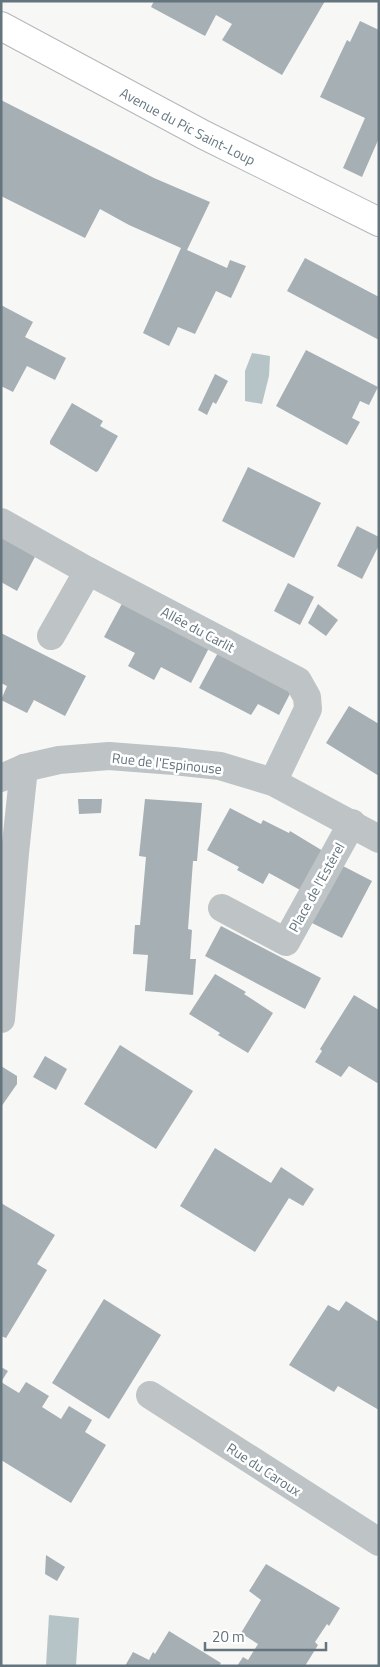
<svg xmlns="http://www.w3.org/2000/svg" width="380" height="1667" viewBox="0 0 380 1667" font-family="'Titillium Web',sans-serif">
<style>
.water{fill:#b7c4c7}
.building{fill:#a6afb4}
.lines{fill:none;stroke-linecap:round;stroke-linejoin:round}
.major-casing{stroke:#b2b8bb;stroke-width:30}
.minor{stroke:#bec3c6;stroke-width:28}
.major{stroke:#fff;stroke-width:28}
.labels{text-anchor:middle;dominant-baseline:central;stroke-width:5;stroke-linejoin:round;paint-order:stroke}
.street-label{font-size:14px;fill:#64757e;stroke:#fff}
</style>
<rect width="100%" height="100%" fill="#f7f7f5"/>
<g class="water">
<polygon points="252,353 270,356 269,376 262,404 245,401 245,371"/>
<polygon points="49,1615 79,1618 76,1666 46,1666"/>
</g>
<g class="building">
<polygon points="154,1 325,1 282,75 222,40 232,24 216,15 205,36 151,7"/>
<polygon points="360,21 379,30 379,138 362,177 343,168 365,118 320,97 347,40 350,42"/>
<polygon points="1,100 154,178 210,202 187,250 227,268 230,260 246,266 231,298 216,291 195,334 178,327 169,346 143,333 181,248 129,225 100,209 85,238 1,196"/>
<polygon points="305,258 379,297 379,340 287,291"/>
<polygon points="1,305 33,322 25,337 66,358 55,380 27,366 13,392 1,386"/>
<polygon points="306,350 378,387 369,405 360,401 352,418 360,422 347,445 276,406"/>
<polygon points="215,374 228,381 216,404 213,402 207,415 198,410"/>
<polygon points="72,403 103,421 100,426 118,436 98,471 96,472 50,444 50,441"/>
<polygon points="248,467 321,503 294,558 222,521"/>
<polygon points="357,526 379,537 379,545 362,579 337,566"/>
<polygon points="1,532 38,551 17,591 1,582"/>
<polygon points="288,583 314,597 300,625 274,611"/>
<polygon points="125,598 211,644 191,683 161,667 154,680 128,666 135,653 104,637"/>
<polygon points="318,604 338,620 326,636 308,623"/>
<polygon points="1,633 86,676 65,716 34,700 27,713 1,700 7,686 1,683"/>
<polygon points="220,649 293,688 279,715 258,704 251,715 199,688"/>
<polygon points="349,706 379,724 379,776 326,743"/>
<polygon points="78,799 102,799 101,813 79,814"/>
<polygon points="145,799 202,803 197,861 193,861 188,929 192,930 190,959 196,959 193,995 145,991 148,955 133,954 135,925 140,925 146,857 139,856"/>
<polygon points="230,808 261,824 263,820 289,833 290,831 323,851 302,891 269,873 263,884 237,870 239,867 207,850"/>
<polygon points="341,865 372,881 342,938 310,922"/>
<polygon points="221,926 321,978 305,1009 205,956"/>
<polygon points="215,974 246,992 244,994 273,1013 248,1053 218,1035 220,1033 189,1014"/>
<polygon points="354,995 379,1010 379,1084 349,1066 341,1077 315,1062 322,1051 320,1049"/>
<polygon points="120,1045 193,1091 156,1149 84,1104"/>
<polygon points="45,1056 67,1069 56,1090 33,1077"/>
<polygon points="1,1066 17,1076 17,1084 1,1107"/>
<polygon points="215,1148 271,1183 281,1167 314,1189 303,1206 289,1198 255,1252 180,1206"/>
<polygon points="1,1203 55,1235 37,1264 47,1270 6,1338 1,1336"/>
<polygon points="104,1299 161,1335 109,1419 52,1383"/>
<polygon points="346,1301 379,1322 379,1410 338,1386 334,1392 289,1365 328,1305 339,1311"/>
<polygon points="1,1367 8,1371 1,1382"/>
<polygon points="1,1382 19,1393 26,1382 49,1396 42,1407 61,1419 69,1406 92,1420 85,1432 106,1445 71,1503 1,1460"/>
<polygon points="46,1555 65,1567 57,1581 45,1574"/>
<polygon points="266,1564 340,1608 329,1626 327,1624 315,1642 318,1645 305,1666 237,1666 243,1657 248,1660 258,1644 241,1633 261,1600 249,1591"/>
<polygon points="169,1631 221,1663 219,1666 125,1666 133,1652 149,1660 153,1652 155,1654"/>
</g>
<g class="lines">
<defs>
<g id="major">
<path id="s1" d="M1,26L204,135L379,222"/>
</g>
</defs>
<use href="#major" class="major-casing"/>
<g class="minor">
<polyline points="1,522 88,571 298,681 307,697 308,709 273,782"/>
<polyline points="51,636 88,571"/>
<polyline points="1,778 24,768 59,760 109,756 174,761 220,766 273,782 379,839"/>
<polyline points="222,908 286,942 352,823"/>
<polyline points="1,1019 15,853 24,768"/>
<polyline points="150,1395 379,1542"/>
</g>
<use href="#major" class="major"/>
</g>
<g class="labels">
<g class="street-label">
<text stroke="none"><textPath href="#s1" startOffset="212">Avenue du Pic Saint-Loup</textPath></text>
<text transform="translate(198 629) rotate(28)">Allée du Carlit</text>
<text transform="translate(167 763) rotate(6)">Rue de l'Espinouse</text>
<text transform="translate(316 887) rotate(-61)">Place de l'Estérel</text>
<text transform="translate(264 1469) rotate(33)">Rue du Caroux</text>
</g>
</g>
<rect width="380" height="1667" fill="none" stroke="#64757e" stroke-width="5"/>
<path d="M205 1642v8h121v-8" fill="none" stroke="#64757e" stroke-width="2.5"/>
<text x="212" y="1642" font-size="15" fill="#64757e" stroke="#ffffff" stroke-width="4" paint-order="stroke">20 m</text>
</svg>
